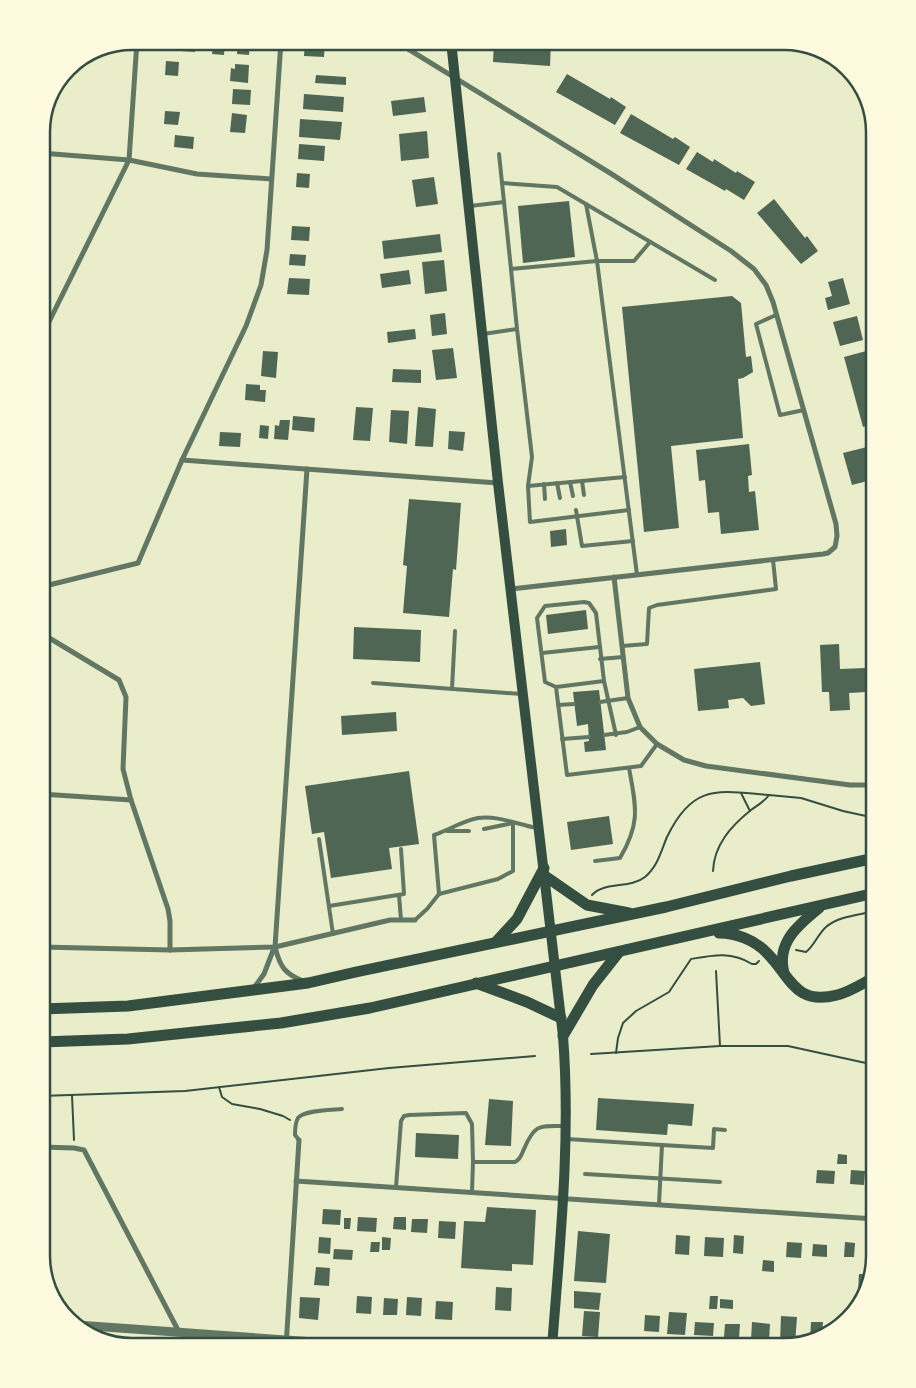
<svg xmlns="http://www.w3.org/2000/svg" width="916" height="1388" viewBox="0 0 916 1388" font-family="'DM Sans',sans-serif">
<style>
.building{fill:#4f6655}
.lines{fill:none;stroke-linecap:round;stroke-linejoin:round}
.path{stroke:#344e41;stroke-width:2}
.service{stroke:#617663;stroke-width:4}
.minor{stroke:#617663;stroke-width:5}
.tertiary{stroke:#617663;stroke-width:9}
.secondary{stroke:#344e41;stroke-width:10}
.primary{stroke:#344e41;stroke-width:11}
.rim{fill:none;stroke:#344e41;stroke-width:2.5}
</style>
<rect width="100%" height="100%" fill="#e9edc9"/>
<g class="building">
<polygon points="167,41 196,41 195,52 166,50"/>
<polygon points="213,41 225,42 224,55 212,54"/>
<polygon points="238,41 250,41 249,55 237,54"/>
<polygon points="305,41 325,41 324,57 304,56"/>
<polygon points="494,41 551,41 550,66 493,62"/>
<polygon points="166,61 179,62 178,76 165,75"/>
<polygon points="235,64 249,65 248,83 230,81 231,68 235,69"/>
<polygon points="567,74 610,99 611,97 626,107 615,125 556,92"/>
<polygon points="316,75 346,77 346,85 315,83"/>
<polygon points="233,89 251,90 250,105 232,104"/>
<polygon points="304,94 344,97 343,112 303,109"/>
<polygon points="424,97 426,112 393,116 391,101"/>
<polygon points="165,111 180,112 178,125 164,124"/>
<polygon points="232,113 247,115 245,133 230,132"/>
<polygon points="631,114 673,139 675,137 690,147 679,165 620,133"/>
<polygon points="300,119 342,122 340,140 299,137"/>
<polygon points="427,131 429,158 401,161 399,134"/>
<polygon points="175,135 194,137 193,149 174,147"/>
<polygon points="299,144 325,146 324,161 298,159"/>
<polygon points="697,152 713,162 714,159 736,173 737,171 755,182 744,200 726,189 725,191 686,169"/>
<polygon points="297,173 310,174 309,188 296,187"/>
<polygon points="434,177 438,204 416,207 412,180"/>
<polygon points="774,199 805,238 807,236 818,251 801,264 757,213"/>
<polygon points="569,201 575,257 523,263 518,206"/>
<polygon points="292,226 310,227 309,241 291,240"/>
<polygon points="440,234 442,252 384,259 382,241"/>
<polygon points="290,254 306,255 305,266 289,265"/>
<polygon points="444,260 447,291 425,294 422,262"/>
<polygon points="409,270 411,284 382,288 380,274"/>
<polygon points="289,278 310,279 309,295 287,294"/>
<polygon points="843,278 850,304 828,310 825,298 832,296 828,282"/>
<polygon points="732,296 741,303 746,357 751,356 753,372 743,378 738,379 743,438 671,446 679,528 644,532 622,307"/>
<polygon points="445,313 447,334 432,336 430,315"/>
<polygon points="857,316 863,340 840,346 833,322"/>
<polygon points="415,329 416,339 388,343 387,332"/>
<polygon points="453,348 457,378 436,380 432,350"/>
<polygon points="870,350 875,368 875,424 863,427 844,357"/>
<polygon points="263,351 278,352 276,378 261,376"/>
<polygon points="393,369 421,370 421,383 392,382"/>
<polygon points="246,384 260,385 260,390 266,390 265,402 245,400"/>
<polygon points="356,407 373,408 370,441 353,440"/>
<polygon points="418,407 436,409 433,447 415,446"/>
<polygon points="391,410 409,411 407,444 389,442"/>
<polygon points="293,416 315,418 314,432 292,430"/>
<polygon points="280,420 290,420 288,440 274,439 275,425 279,426"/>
<polygon points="260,425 269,426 268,439 259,438"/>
<polygon points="449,431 465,432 463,451 448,449"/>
<polygon points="220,432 241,433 240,447 219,446"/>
<polygon points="749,444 752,475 748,476 749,492 755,491 759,530 721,534 719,512 708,513 705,480 699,481 696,450"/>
<polygon points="875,445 875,479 852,485 843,453"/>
<polygon points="409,499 461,503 456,570 453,569 449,617 403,613 407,566 403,565"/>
<polygon points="566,529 567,545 551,547 550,531"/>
<polygon points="586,610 588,629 548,634 546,615"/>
<polygon points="354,627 421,630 420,662 353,659"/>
<polygon points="839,644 840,669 865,668 866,692 849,693 850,710 830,711 829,692 822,692 820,645"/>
<polygon points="760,662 765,704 751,706 743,698 728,700 729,708 698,711 694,669"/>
<polygon points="599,690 606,750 585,752 584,742 589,741 588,724 577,726 573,692"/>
<polygon points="396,712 397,731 342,735 341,716"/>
<polygon points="409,771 419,844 389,848 392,869 331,878 324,832 312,834 305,786"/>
<polygon points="609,816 613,844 571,850 567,822"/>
<polygon points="598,1098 694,1104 692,1126 668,1124 667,1135 596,1130"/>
<polygon points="489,1099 513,1101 511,1146 485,1145"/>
<polygon points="416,1133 459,1135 458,1159 415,1157"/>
<polygon points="838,1154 847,1155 847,1164 837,1164"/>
<polygon points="867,1166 875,1167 874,1181 866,1181"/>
<polygon points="817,1170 835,1171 834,1184 816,1183"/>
<polygon points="851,1170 865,1171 864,1185 850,1184"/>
<polygon points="487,1207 536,1210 533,1265 512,1264 512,1271 461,1268 464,1221 485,1222"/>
<polygon points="323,1209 341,1210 340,1225 322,1224"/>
<polygon points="358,1217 377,1218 376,1232 357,1231"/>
<polygon points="394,1217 406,1217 406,1230 393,1229"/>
<polygon points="344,1218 351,1218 350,1229 344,1229"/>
<polygon points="412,1219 428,1219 427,1233 411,1232"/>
<polygon points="439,1221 456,1222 455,1239 438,1238"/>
<polygon points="578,1231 610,1234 606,1283 574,1281"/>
<polygon points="676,1235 690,1236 689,1255 675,1254"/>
<polygon points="734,1235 744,1236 743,1254 733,1253"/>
<polygon points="319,1237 331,1238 330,1254 318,1253"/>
<polygon points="382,1237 391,1238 390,1250 382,1250"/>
<polygon points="705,1237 724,1238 723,1257 704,1256"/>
<polygon points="371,1242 380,1242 379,1252 370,1252"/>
<polygon points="787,1242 802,1243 801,1258 786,1257"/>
<polygon points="845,1242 855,1243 854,1257 844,1257"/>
<polygon points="813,1244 827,1245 827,1257 812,1256"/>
<polygon points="868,1247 875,1247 874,1261 867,1261"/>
<polygon points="334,1249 353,1250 352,1260 333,1259"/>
<polygon points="763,1260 774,1261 774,1272 762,1271"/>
<polygon points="316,1267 330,1268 329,1286 314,1285"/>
<polygon points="859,1274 870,1274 865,1291 858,1291"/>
<polygon points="496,1287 512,1288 511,1311 495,1310"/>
<polygon points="574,1291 601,1293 599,1310 574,1308"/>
<polygon points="357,1296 372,1297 371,1314 356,1313"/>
<polygon points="710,1296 718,1296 717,1309 709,1309"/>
<polygon points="300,1297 320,1298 318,1320 299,1318"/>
<polygon points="407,1297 422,1298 421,1316 406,1315"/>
<polygon points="384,1298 398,1299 397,1315 383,1315"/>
<polygon points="720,1299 733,1300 733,1309 720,1308"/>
<polygon points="436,1301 453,1302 452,1320 435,1319"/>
<polygon points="584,1311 600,1312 598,1337 582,1336"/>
<polygon points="669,1312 687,1313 685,1335 667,1334"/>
<polygon points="645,1315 660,1316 659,1332 644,1331"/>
<polygon points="781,1316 797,1317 795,1344 780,1343"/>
<polygon points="695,1322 714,1323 713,1336 694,1335"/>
<polygon points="752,1322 770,1324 769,1341 751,1340"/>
<polygon points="811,1322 823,1322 822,1337 810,1340"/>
<polygon points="725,1324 740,1324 739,1338 724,1337"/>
</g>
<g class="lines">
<g class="path">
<polyline points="741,793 750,811"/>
<path d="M713,871C714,845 731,826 751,810C758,805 764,802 769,795L801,798L843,811L875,818"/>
<path d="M592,895C605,881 630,889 645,877C658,866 661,851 667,837C693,783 718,791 769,795"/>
<path d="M796,950L806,952C814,946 818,934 826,927C838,916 859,915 875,911"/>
<polyline points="716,971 720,1046"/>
<path d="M616,1053L618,1038L623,1023L636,1011L669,992L691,959C713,955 732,951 752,964H756L759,961"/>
<polyline points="591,1054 720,1046 788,1046 875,1065"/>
<polyline points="219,1087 222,1097 232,1104 260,1109 283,1116 290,1120"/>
<polyline points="72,1095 74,1140"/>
<polyline points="41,1096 185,1091 389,1068 535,1056"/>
</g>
<g class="service">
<polyline points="499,154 504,202"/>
<polyline points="502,183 557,187 715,280"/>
<polyline points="586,204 597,261 634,261 650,242"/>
<polyline points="470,206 504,202 511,269 597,261 637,575"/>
<polyline points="776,315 756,324 780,415 804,410"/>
<polyline points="517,329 532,457 528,486 530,522 629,510"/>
<polyline points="483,334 517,329 511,269"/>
<polyline points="582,481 584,495"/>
<polyline points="570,482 573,496"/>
<polyline points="557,483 560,498"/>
<polyline points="544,484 545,499"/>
<polyline points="528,486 625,477"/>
<polyline points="576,510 582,546 633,541"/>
<polyline points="622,646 647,644 649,608 657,605 776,589 773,560"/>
<polyline points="542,653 599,647"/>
<polyline points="600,659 623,657"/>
<polyline points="604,681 616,735"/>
<polyline points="373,683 521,694"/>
<polyline points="556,687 545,682 537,618 545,606 584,602 589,603 596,613 604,681 556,687 567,775 641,766 657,744"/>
<polyline points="452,689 455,631"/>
<polyline points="600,702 628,698"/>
<polyline points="558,705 574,704"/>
<polyline points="604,735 627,732 640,727"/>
<polyline points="562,739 589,737"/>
<path d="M513,823V871L498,879L439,894L434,835C449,830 462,821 478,818C497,815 519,825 537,828"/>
<polyline points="484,829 513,823"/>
<polyline points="447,831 469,831"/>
<polyline points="319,839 333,934"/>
<path d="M595,861L620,858C641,822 636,807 629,768"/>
<polyline points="399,895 401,920"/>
<polyline points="329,906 404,894 401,849"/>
<polyline points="415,920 427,909 439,894"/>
<polyline points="567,1139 662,1145 659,1204"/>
<path d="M299,1140L295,1135C295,1129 295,1123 298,1118C304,1110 332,1110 342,1109"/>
<polyline points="662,1145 713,1148 714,1129 725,1130"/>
<polyline points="585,1174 720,1182"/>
<polyline points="396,1187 401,1121 404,1116 409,1115 466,1113 472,1124 473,1162"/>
<path d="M472,1192L473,1162H515C521,1159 521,1155 524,1149C535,1123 540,1126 565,1126"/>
</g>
<g class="minor">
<polyline points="395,41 610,173 731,251 754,269 766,285 773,302 836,524 837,536 835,547 828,553 823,554 511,589"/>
<polyline points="41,153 129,160 197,174 271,179"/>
<polyline points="41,338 129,160 137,41"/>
<polyline points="182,460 498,483"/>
<polyline points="614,577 628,698 640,727 657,744 684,760 706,766 850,785 875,785"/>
<polyline points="41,587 138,563 182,460 246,326 261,285 267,250 281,41"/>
<polyline points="41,633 119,680 126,697 123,769 131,800 168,909 170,921 170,950"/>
<polyline points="41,794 131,800"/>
<polyline points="41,947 170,950 275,947 390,920 415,920"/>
<path d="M303,981C285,974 280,967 275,947L307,469"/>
<polyline points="253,989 264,974 274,948"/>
<polyline points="41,1147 74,1148 84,1150 179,1332"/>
<polyline points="296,1181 875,1219"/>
<polyline points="286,1347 299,1140"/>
</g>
<polyline class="tertiary" points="77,1325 385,1347"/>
<path class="secondary" d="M451,41L498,483L563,1036C571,1139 560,1243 552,1347"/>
<g class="primary">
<polyline points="545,876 587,905 629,913"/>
<path d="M719,933C736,933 755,940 767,953C791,977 795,1006 837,995C850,992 863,983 875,977"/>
<polyline points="496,942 517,919 544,868"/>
<path d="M784,973C776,943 798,925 819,908"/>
<polyline points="476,983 527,1002 561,1018"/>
<polyline points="41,1009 128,1006 308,983 356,972 666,907 791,876 875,858"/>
<polyline points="563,1036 593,985 619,952"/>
<polyline points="41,1042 128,1039 281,1023 370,1008 875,893"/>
</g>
</g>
<path d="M0 0H916V1388H0ZM132 50H784A82 82 0 0 1 866 132V1256A82 82 0 0 1 784 1338H132A82 82 0 0 1 50 1256V132A82 82 0 0 1 132 50Z" fill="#fefae0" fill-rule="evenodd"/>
<path class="rim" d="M132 50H784A82 82 0 0 1 866 132V1256A82 82 0 0 1 784 1338H132A82 82 0 0 1 50 1256V132A82 82 0 0 1 132 50Z"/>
</svg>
